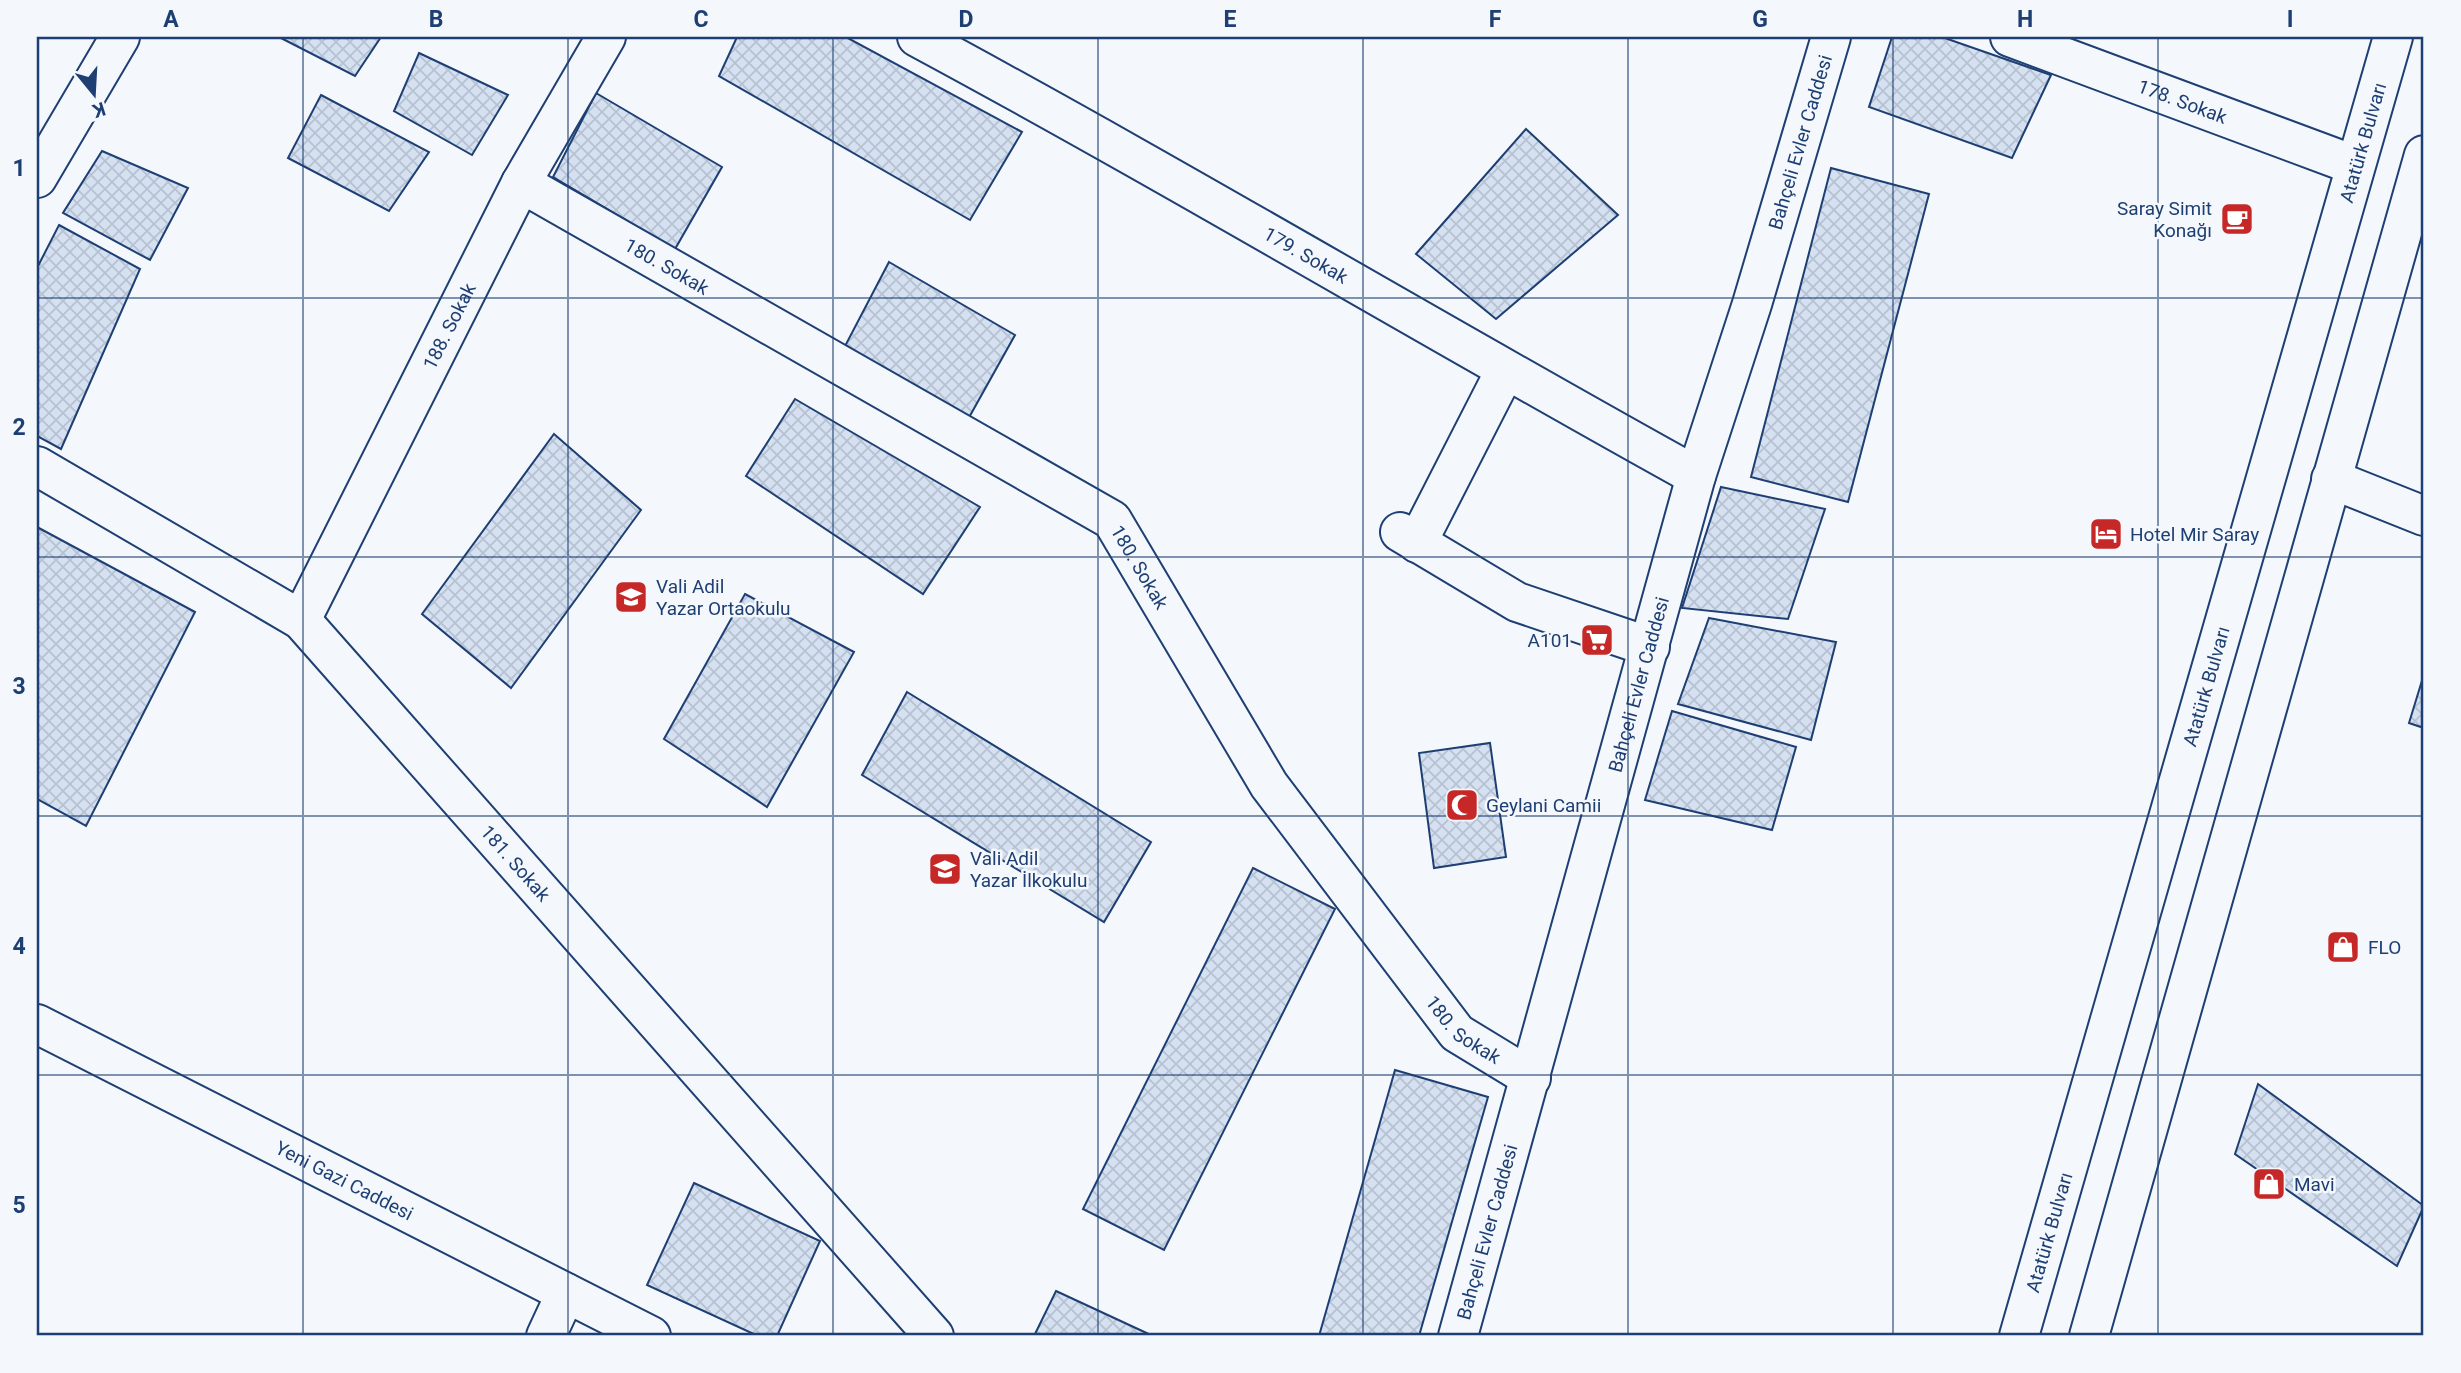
<svg xmlns="http://www.w3.org/2000/svg" width="2461" height="1373" viewBox="0 0 2461 1373" font-family="Roboto,sans-serif">
<style>
.building{fill:url(#building-cross-hatch);stroke:#1d3f73;stroke-width:2}
.lines{fill:none;stroke-linecap:round;stroke-linejoin:round}
.minor-casing{stroke:#1d3f73;stroke-width:42}
.major-casing{stroke:#1d3f73;stroke-width:42}
.minor{stroke:#f4f7fb;stroke-width:38}
.major{stroke:#f4f7fb;stroke-width:38}
.grid{fill:none;stroke:#1d3f73;stroke-width:2;stroke-opacity:0.55}
.labels{text-anchor:middle;dominant-baseline:central;stroke-width:5;stroke-linejoin:round;paint-order:stroke}
.street-label{font-size:19px;fill:#1d3f73;stroke:#f4f7fb}
.poi-label{font-size:19px;fill:#1d3f73;stroke:#f4f7fb;text-anchor:start}
.neatline{fill:none;stroke:#1d3f73;stroke-width:2.5}
.grid-label{font-size:23px;text-anchor:middle;font-weight:bold;fill:#1d3f73}
</style>
<defs>
<pattern id="building-cross-hatch" width="8" height="8" patternUnits="userSpaceOnUse" patternTransform="scale(1.75)"><rect width="8" height="8" fill="#d5e0f0"/><path d="M0 0l8 8M0 8l8-8" fill="none" stroke="#b6c1d1"/></pattern>
</defs>
<rect width="100%" height="100%" fill="#f4f7fb"/>
<g class="building">
<polygon points="279,37 381,37 355,76"/>
<polygon points="737,37 846,37 1022,132 970,220 719,76"/>
<polygon points="1892,37 1942,37 2051,75 2012,158 1869,107"/>
<polygon points="419,53 508,95 472,155 394,111"/>
<polygon points="596,93 722,167 675,249 553,177"/>
<polygon points="321,95 429,152 389,211 288,158"/>
<polygon points="1526,129 1618,215 1496,319 1416,254"/>
<polygon points="102,151 188,188 150,260 63,213"/>
<polygon points="1831,168 1929,194 1848,502 1751,477"/>
<polygon points="59,225 140,269 61,449 37,436 37,268"/>
<polygon points="889,262 1015,335 967,421 844,348"/>
<polygon points="795,399 980,507 923,594 746,476"/>
<polygon points="554,434 641,510 511,688 422,614"/>
<polygon points="1721,487 1825,509 1788,619 1682,608"/>
<polygon points="37,527 195,612 86,826 37,799"/>
<polygon points="745,594 854,652 767,807 664,739"/>
<polygon points="1709,618 1836,642 1811,740 1678,704"/>
<polygon points="2424,674 2424,728 2409,723"/>
<polygon points="907,692 1151,842 1104,922 862,775"/>
<polygon points="1672,711 1796,747 1772,830 1645,800"/>
<polygon points="1490,743 1506,857 1434,868 1419,753"/>
<polygon points="1253,868 1335,909 1164,1250 1083,1209"/>
<polygon points="1395,1070 1488,1097 1419,1336 1319,1336"/>
<polygon points="2258,1084 2424,1206 2397,1266 2235,1154"/>
<polygon points="694,1183 820,1241 777,1336 758,1336 647,1285"/>
<polygon points="1056,1291 1153,1336 1034,1336"/>
</g>
<g class="lines">
<defs>
<g id="minor">
<path id="s1" d="M917,37C1179,178 1435,332 1696,476"/>
<path id="s2" d="M2010,37L2354,165"/>
<polyline points="37,178 120,37"/>
<path id="s3" d="M521,183L1112,520L1269,785L1457,1033L1531,1078"/>
<path id="s4" d="M37,466L301,620L934,1336"/>
<polyline points="2331,479 2424,516"/>
<polyline points="1400,532 1517,602 1650,647"/>
<polyline points="1417,543 1505,371"/>
<path id="s5" d="M301,620L521,183L606,37"/>
<path id="s6" d="M37,1024L651,1336"/>
<polyline points="546,1336 566,1293"/>
<path id="s7" d="M1458,1336L1696,476L1752,304L1831,37"/>
</g>
<g id="major">
<path id="s8" d="M2019,1336L2393,37"/>
<polyline points="2089,1336 2424,155"/>
</g>
</defs>
<use href="#minor" class="minor-casing"/>
<use href="#major" class="major-casing"/>
<use href="#minor" class="minor"/>
<use href="#major" class="major"/>
</g>
<path class="grid" d="M303,37V1336M568,37V1336M833,37V1336M1098,37V1336M1363,37V1336M1628,37V1336M1893,37V1336M2158,37V1336M37,298H2424M37,557H2424M37,816H2424M37,1075H2424"/>
<defs>
<symbol id="cafe-square" viewBox="-11 -11 22 22"><rect x="-9" y="-9" width="18" height="18" rx="4" fill="#c62828" stroke="#f4f7fb"/><path d="M-5.5-4.5H6V0H3Q3 3.5 0 3.5H-2.5Q-5.5 3.5-5.5 0ZM3-3.2v2h1.7v-2ZM-6 4.5H4V6H-6Z" fill="#fff"/></symbol>
<symbol id="hotel-square" viewBox="-11 -11 22 22"><rect x="-9" y="-9" width="18" height="18" rx="4" fill="#c62828" stroke="#f4f7fb"/><path d="M-6-4.5h1.5V1H6V5H4.5V3h-9V5H-6ZM-4 0a1.8 1.8 0 1 1 3.6 0ZM.5 0V-2.5h3Q6-2.5 6 0Z" fill="#fff"/></symbol>
<symbol id="school-square" viewBox="-11 -11 22 22"><rect x="-9" y="-9" width="18" height="18" rx="4" fill="#c62828" stroke="#f4f7fb"/><path d="M0-5L7-2L0 1L-7-2ZM-4 1L0 2.5L4 1V4Q0 6-4 4Z" fill="#fff"/></symbol>
<symbol id="supermarket-square" viewBox="-11 -11 22 22"><rect x="-9" y="-9" width="18" height="18" rx="4" fill="#c62828" stroke="#f4f7fb"/><path d="M-6-5.5h2.5l.6 2H6L4.5 2H-2.5L-4.4-4H-6ZM-1.5 3.2a1.3 1.3 0 1 0 .1 0ZM3 3.2a1.3 1.3 0 1 0 .1 0Z" fill="#fff"/></symbol>
<symbol id="mosque-square" viewBox="-11 -11 22 22"><rect x="-9" y="-9" width="18" height="18" rx="4" fill="#c62828" stroke="#f4f7fb"/><path d="M3.5-4.9A6 6 0 1 0 3.5 4.9A5 5 0 1 1 3.5-4.9Z" fill="#fff"/></symbol>
<symbol id="shop-square" viewBox="-11 -11 22 22"><rect x="-9" y="-9" width="18" height="18" rx="4" fill="#c62828" stroke="#f4f7fb"/><path d="M-5-2.5h2.3a2.7 3.5 0 0 1 5.4 0H5L5.5 6h-11ZM-1.5-2.5h3a1.5 2.3 0 0 0-3 0Z" fill="#fff"/></symbol>
</defs>
<g fill-rule="evenodd">
<use href="#cafe-square" x="2218" y="200" width="38" height="38"/>
<use href="#hotel-square" x="2087" y="515" width="38" height="38"/>
<use href="#school-square" x="612" y="578" width="38" height="38"/>
<use href="#supermarket-square" x="1578" y="621" width="38" height="38"/>
<use href="#mosque-square" x="1443" y="786" width="38" height="38"/>
<use href="#school-square" x="926" y="850" width="38" height="38"/>
<use href="#shop-square" x="2324" y="928" width="38" height="38"/>
<use href="#shop-square" x="2250" y="1165" width="38" height="38"/>
</g>
<g class="labels">
<g class="street-label">
<text stroke="none"><textPath href="#s2" startOffset="184">178. Sokak</textPath></text>
<text stroke="none"><textPath href="#s7" startOffset="1242">Bahçeli Evler Caddesi</textPath></text>
<text stroke="none"><textPath href="#s8" startOffset="1242">Atatürk Bulvarı</textPath></text>
<text stroke="none"><textPath href="#s1" startOffset="446">179. Sokak</textPath></text>
<text stroke="none"><textPath href="#s3" startOffset="168">180. Sokak</textPath></text>
<text stroke="none"><textPath href="#s5" startOffset="329">188. Sokak</textPath></text>
<text stroke="none"><textPath href="#s3" startOffset="735">180. Sokak</textPath></text>
<text stroke="none"><textPath href="#s7" startOffset="676">Bahçeli Evler Caddesi</textPath></text>
<text stroke="none"><textPath href="#s8" startOffset="676">Atatürk Bulvarı</textPath></text>
<text stroke="none"><textPath href="#s4" startOffset="630">181. Sokak</textPath></text>
<text stroke="none"><textPath href="#s3" startOffset="1302">180. Sokak</textPath></text>
<text stroke="none"><textPath href="#s6" startOffset="345">Yeni Gazi Caddesi</textPath></text>
<text stroke="none"><textPath href="#s7" startOffset="108">Bahçeli Evler Caddesi</textPath></text>
<text stroke="none"><textPath href="#s8" startOffset="108">Atatürk Bulvarı</textPath></text>
</g>
<g class="poi-label">
<text x="2212" y="208" text-anchor="end">Saray Simit<tspan x="2212" dy="22">Konağı</tspan></text>
<text x="2130" y="534">Hotel Mir Saray</text>
<text x="656" y="586">Vali Adil<tspan x="656" dy="22">Yazar Ortaokulu</tspan></text>
<text x="1572" y="640" text-anchor="end">A101</text>
<text x="1486" y="805">Geylani Camii</text>
<text x="970" y="858">Vali Adil<tspan x="970" dy="22">Yazar İlkokulu</tspan></text>
<text x="2368" y="947">FLO</text>
<text x="2294" y="1184">Mavi</text>
</g>
</g>
<rect width="2461" height="1373" fill="none" stroke="#f4f7fb" stroke-width="77"/>
<g transform="translate(94 94) rotate(162)" stroke="#f4f7fb" stroke-width="5" paint-order="stroke">
<path d="M0-5L12 26L0 18L-12 26Z" fill="#1d3f73"/>
<text y="-10" font-size="19" font-weight="bold" text-anchor="middle" fill="#1d3f73">K</text>
</g>
<rect x="38" y="38" width="2384" height="1296" class="neatline"/>
<g class="grid-label">
<text x="171" y="27">A</text>
<text x="436" y="27">B</text>
<text x="701" y="27">C</text>
<text x="966" y="27">D</text>
<text x="1230" y="27">E</text>
<text x="1495" y="27">F</text>
<text x="1760" y="27">G</text>
<text x="2025" y="27">H</text>
<text x="2290" y="27">I</text>
<text x="19" y="176">1</text>
<text x="19" y="435">2</text>
<text x="19" y="694">3</text>
<text x="19" y="954">4</text>
<text x="19" y="1213">5</text>
</g>
</svg>
